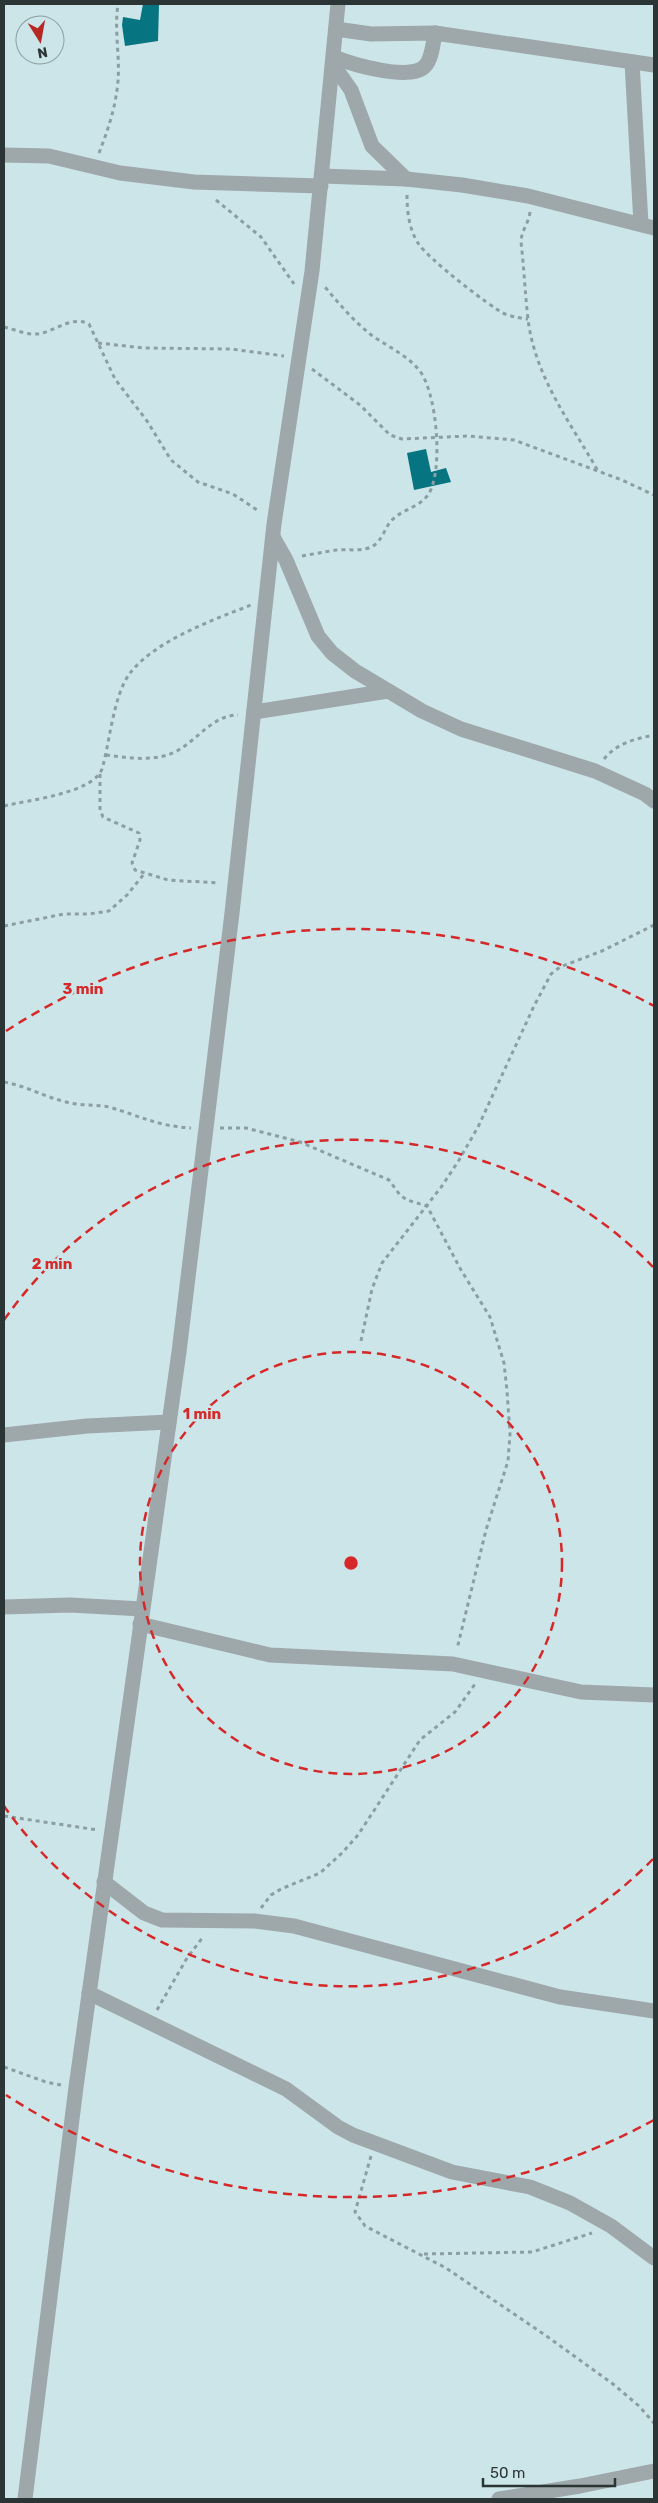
<svg xmlns="http://www.w3.org/2000/svg" width="658" height="2503" viewBox="0 0 658 2503" font-family="Rubik,sans-serif">
<style>
.building{fill:#067581}
.lines{fill:none;stroke-linecap:round;stroke-linejoin:round}
.path{stroke:#8b9ea1;stroke-width:3;stroke-dasharray:4 4;stroke-linecap:butt}
.minor{stroke:#9ea8aa;stroke-width:15}
.ring{fill:none;stroke:#d62828;stroke-width:2.5;stroke-dasharray:9 6}
.centre{fill:#d62828;stroke:#cce5e9;stroke-width:2.5}
.ring-label{font-size:15px;text-anchor:middle;font-weight:bold;fill:#d62828;stroke:#cce5e9;stroke-width:5;stroke-linejoin:round;paint-order:stroke}
</style>
<rect width="100%" height="100%" fill="#cce5e9"/>
<g class="building">
<polygon points="143,4 159,5 158,41 125,46 122,25 123,17 140,20"/>
<polygon points="426,449 431,472 446,468 451,482 414,490 407,453"/>
</g>
<g class="lines">
<g class="path">
<path d="M99,153C108,130 116,106 118,81C120,55 114,30 118,4"/>
<path d="M407,195C407,211 409,229 418,243C426,257 490,307 505,314C513,317 520,318 528,319"/>
<polyline points="216,200 261,237 294,284"/>
<path d="M530,212C529,223 521,231 521,242C524,268 525,293 528,319C535,377 570,422 598,471"/>
<path d="M4,327C13,329 22,333 31,334C52,336 69,314 89,324L115,379L147,421L171,460L198,482L233,494L260,512"/>
<polyline points="98,343 144,348 231,349 284,356"/>
<polyline points="312,369 360,405 390,435 402,439 468,436 514,440 622,480 654,495"/>
<path d="M302,556C313,554 324,552 336,550C347,549 363,552 373,546C383,540 385,526 393,519C404,509 419,507 428,495C444,472 437,391 419,370C406,354 386,346 370,334C353,320 339,304 325,287"/>
<path d="M106,755C129,758 153,762 175,752C197,741 212,715 238,715"/>
<path d="M604,759C617,743 635,739 654,735"/>
<polyline points="100,774 100,810 103,817 139,833 140,840 132,863 135,870 168,880 219,883"/>
<path d="M4,806C27,800 92,794 102,769C110,742 113,696 130,673C156,640 213,620 251,605"/>
<polyline points="4,926 64,914 89,914 109,911 127,895 144,874"/>
<path d="M4,1082C26,1086 45,1097 66,1102C80,1106 95,1104 109,1107C140,1116 157,1126 191,1128"/>
<polyline points="220,1128 246,1128 300,1142 389,1180 400,1195 407,1200 427,1206 461,1270 490,1317 504,1363 507,1391 510,1434 508,1461 486,1530 457,1649"/>
<polyline points="361,1341 372,1289 382,1263 442,1186 459,1160 478,1127 534,1006 551,974 560,967 602,951 654,925"/>
<polyline points="4,1816 98,1830"/>
<polyline points="261,1908 271,1895 281,1889 320,1873 342,1853 358,1835 420,1740 455,1712 475,1684"/>
<polyline points="157,2010 187,1958 203,1937"/>
<polyline points="4,2067 46,2082 61,2085"/>
<polyline points="371,2156 355,2212 365,2226 446,2268 545,2335 613,2384 639,2406 654,2423"/>
<polyline points="424,2254 532,2252 592,2233"/>
</g>
<g class="minor">
<polyline points="336,29 371,34 435,33 654,65"/>
<path d="M334,57C351,64 411,82 425,66C432,59 433,43 435,33"/>
<polyline points="632,62 641,224"/>
<polyline points="334,66 351,90 372,146 406,179"/>
<polyline points="4,155 49,156 120,173 194,182 321,186"/>
<polyline points="322,176 406,179 462,185 528,196 654,228"/>
<polyline points="273,537 286,560 318,636 332,653 355,671 422,711 461,729 595,771 645,794 654,801"/>
<polyline points="254,712 388,691"/>
<polyline points="4,1435 87,1426 169,1422"/>
<polyline points="4,1607 70,1605 142,1609"/>
<polyline points="140,1624 270,1655 453,1664 581,1692 654,1695"/>
<polyline points="104,1882 144,1913 162,1920 254,1921 294,1926 560,1997 654,2011"/>
<polyline points="89,1993 286,2089 338,2127 353,2135 452,2172 530,2187 570,2203 611,2226 654,2258"/>
<polyline points="25,2499 76,2087 179,1352 232,913 274,524 312,271 338,4"/>
<polyline points="499,2499 580,2486 654,2471"/>
</g>
</g>
<g class="ring">
<circle cx="351" cy="1563" r="211"/>
<path d="M653 1859A423 423 0 0 1 4 1806M4 1320A423 423 0 0 1 653 1267"/>
<path d="M654 2120A634 634 0 0 1 6 2095M6 1031A634 634 0 0 1 654 1006"/>
</g>
<circle cx="351" cy="1563" r="8" class="centre"/>
<g class="ring-label">
<text x="83" y="994">3 min</text>
<text x="52" y="1269">2 min</text>
<text x="202" y="1419">1 min</text>
</g>
<rect width="658" height="2503" fill="none" stroke="#2b3536" stroke-width="10"/>
<g transform="translate(40 40) rotate(169)"><circle r="24" fill="#cce5e9" stroke="#8c9fa1"/>
<path d="M0-4L9 19L0 12L-9 19Z" fill="#b72824"/>
<text y="-8" font-size="14" font-weight="bold" text-anchor="middle" fill="#2b3536">N</text>
</g>
<path d="M483 2478v8h132v-8" fill="none" stroke="#2b3536" stroke-width="2.5"/>
<text x="490" y="2478" font-size="15" fill="#2b3536" stroke="#cce5e9" stroke-width="4" paint-order="stroke">50 m</text>
</svg>
